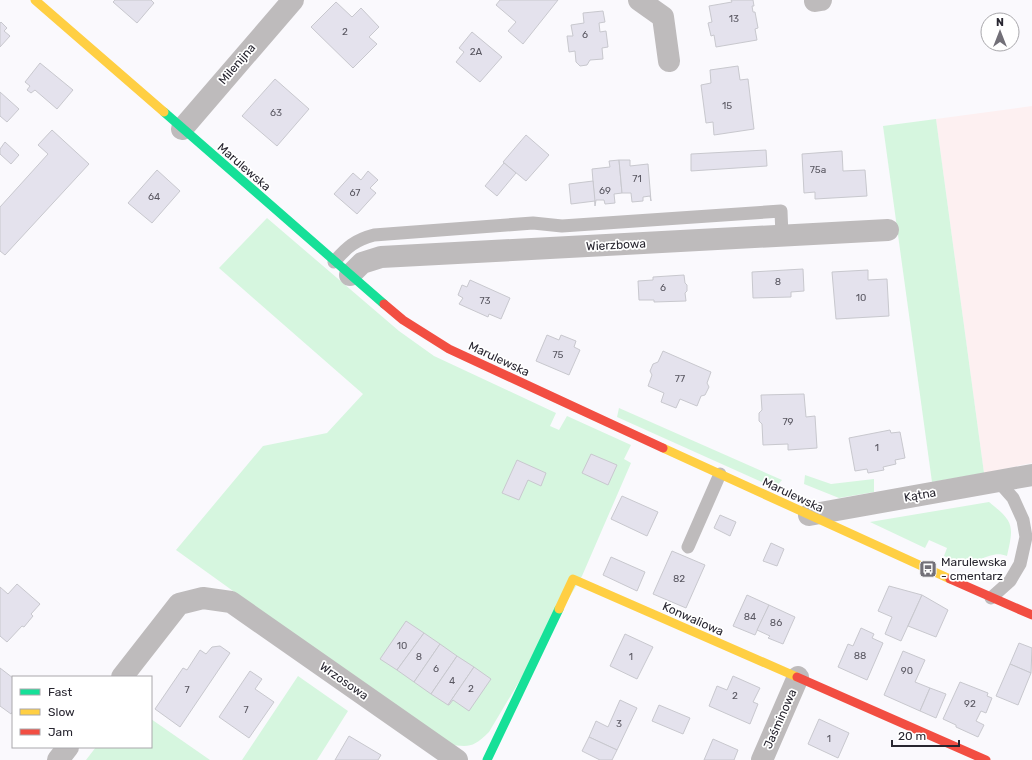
<svg xmlns="http://www.w3.org/2000/svg" width="1032" height="760" viewBox="0 0 1032 760" font-family="Rubik,sans-serif">
<style>
.industrial{fill:#fdf0f1}
.green{fill:#d6f6df}
.building{fill:#e4e2ed;stroke:#c8c8ce}
.lines{fill:none;stroke-linecap:round;stroke-linejoin:round}
.lane{stroke:#bebbbc;stroke-width:13}
.street{stroke:#bebbbc;stroke-width:22}
.fast{stroke:#16e098;stroke-width:9}
.slow{stroke:#ffcf43;stroke-width:9}
.jam{stroke:#f24e42;stroke-width:9}
.labels{text-anchor:middle;dominant-baseline:central;stroke-width:3.5;stroke-linejoin:round;paint-order:stroke}
.number-label{font-size:10px;fill:#595761}
.street-label{font-size:12px;fill:#282630;stroke:#fff}
.poi-label{font-size:12px;fill:#282630;stroke:#fff;text-anchor:start}
</style>
<rect width="100%" height="100%" fill="#faf9fd"/>
<polygon class="industrial" points="1032,106 1032,463 984,473 936,119"/>
<g class="green">
<polygon points="936,119 984,473 932,482 883,126"/>
<path d="M267,218L399,331L434,356L556,413L550,426L559,430L567,416L631,445L624,459L631,463L582,576L489,732C472,749 468,747 446,744L176,550L263,446L327,433L363,394L219,268Z"/>
<polygon points="619,408 782,480 775,488 617,417"/>
<polygon points="805,475 831,484 874,479 874,492 839,498 804,484"/>
<path d="M989,502C1014,522 1014,525 1007,556C996,552 991,556 980,559C967,562 956,562 944,556L947,548L929,540L925,548L870,522Z"/>
<polygon points="298,676 348,711 317,760 242,760"/>
<polygon points="151,719 210,760 86,760 96,747 151,747"/>
</g>
<g class="building">
<polygon points="115,0 151,0 154,3 137,23 113,2"/>
<polygon points="500,0 558,0 523,44 508,31 516,22 496,5"/>
<polygon points="731,0 753,0 754,6 752,6 753,12 755,12 758,28 755,29 757,40 716,47 714,35 711,36 708,23 712,22 709,6 732,2"/>
<polygon points="336,2 352,17 361,8 379,27 369,37 377,44 353,68 311,27"/>
<polygon points="603,11 605,22 599,23 600,32 606,31 608,47 602,48 603,59 590,60 587,65 580,66 576,62 575,51 569,52 567,36 573,36 571,25 584,23 583,13"/>
<polygon points="1,22 7,28 4,31 10,36 0,47 0,23"/>
<polygon points="472,32 502,57 480,82 456,62 464,52 459,48"/>
<polygon points="40,63 73,90 57,109 35,90 31,93 27,90 30,86 25,82"/>
<polygon points="738,66 740,80 748,79 754,129 714,135 713,122 706,123 701,85 711,83 710,70"/>
<polygon points="275,79 309,109 277,146 242,116"/>
<polygon points="0,92 19,109 7,122 0,116"/>
<polygon points="52,130 89,164 5,255 0,251 0,207 48,154 38,145"/>
<polygon points="526,135 549,155 526,181 503,162"/>
<polygon points="5,142 19,155 11,164 0,154 0,149"/>
<polygon points="766,150 767,166 691,171 691,154"/>
<polygon points="842,151 843,171 865,170 867,196 815,199 815,192 804,193 802,154"/>
<polygon points="619,160 622,193 614,194 615,203 605,204 604,200 596,200 595,206 592,169 610,167 609,161"/>
<polygon points="619,160 630,160 630,166 648,164 651,201 650,196 643,197 643,201 632,202 631,193 622,193"/>
<polygon points="504,163 516,173 497,196 485,186"/>
<polygon points="157,170 180,191 152,223 128,203"/>
<polygon points="368,171 378,180 370,188 376,193 357,214 334,194 353,173 361,180"/>
<polygon points="593,181 595,201 571,204 569,184"/>
<polygon points="803,269 804,291 791,292 791,297 753,298 752,272"/>
<polygon points="868,270 868,280 887,279 889,316 836,319 832,272"/>
<polygon points="684,275 685,283 687,285 687,291 685,293 686,301 654,302 654,300 639,300 638,281 653,280 653,277"/>
<polygon points="470,280 510,298 501,319 489,314 488,317 459,304 463,298 458,295 462,285 467,287"/>
<polygon points="547,335 559,340 561,335 576,341 574,347 580,350 569,375 536,361"/>
<polygon points="663,351 711,372 707,383 709,387 705,395 701,396 697,406 680,399 676,408 661,402 664,393 648,386 652,375 650,371 653,364 658,362"/>
<polygon points="804,394 806,417 815,416 817,448 788,450 788,444 763,445 762,424 759,421 759,413 762,410 761,395"/>
<polygon points="890,430 891,433 900,432 905,458 895,460 896,464 883,467 884,470 868,473 867,469 855,471 849,438"/>
<polygon points="591,454 617,465 608,485 582,473"/>
<polygon points="517,460 546,473 541,486 528,480 519,500 502,493"/>
<polygon points="622,496 658,512 647,536 611,519"/>
<polygon points="720,515 736,522 730,536 714,528"/>
<polygon points="771,543 784,549 777,566 763,561"/>
<polygon points="672,551 705,565 686,608 653,594"/>
<polygon points="611,557 645,572 637,591 603,575"/>
<polygon points="17,584 40,604 31,614 33,616 24,627 22,626 7,642 0,636 0,587 8,594"/>
<polygon points="889,586 922,595 901,641 885,634 892,617 878,611"/>
<polygon points="747,595 769,605 755,635 733,626"/>
<polygon points="922,595 948,610 936,637 908,626"/>
<polygon points="769,605 795,617 783,644 768,638 770,636 757,630"/>
<polygon points="406,621 424,633 397,670 380,659"/>
<polygon points="861,628 874,634 872,638 883,643 867,680 838,667 848,644 853,646"/>
<polygon points="424,633 440,644 414,682 397,670"/>
<polygon points="625,634 653,647 637,679 610,666"/>
<polygon points="1019,643 1032,648 1031,673 1010,664"/>
<polygon points="440,644 457,656 431,694 414,682"/>
<polygon points="220,646 230,653 180,727 155,709 183,668 187,670 200,650 206,654 212,647"/>
<polygon points="903,651 925,660 915,682 930,688 920,711 884,695"/>
<polygon points="457,656 474,667 448,705 431,694"/>
<polygon points="1010,664 1031,673 1018,705 996,696"/>
<polygon points="474,667 491,679 469,711 453,700 449,705 448,705"/>
<polygon points="0,668 13,678 13,711 11,714 0,706"/>
<polygon points="250,671 262,679 255,689 274,702 249,738 219,717"/>
<polygon points="733,676 760,688 753,702 758,704 750,724 709,706 717,686 727,690"/>
<polygon points="960,682 988,693 987,696 992,698 986,713 981,711 976,721 984,725 978,737 956,727 956,725 943,719"/>
<polygon points="930,688 946,694 936,718 920,711"/>
<polygon points="620,700 637,708 617,750 589,737 596,721 608,727"/>
<polygon points="659,705 690,718 683,734 652,721"/>
<polygon points="819,719 849,733 838,758 808,744"/>
<polygon points="349,736 381,755 378,760 335,760"/>
<polygon points="589,737 617,750 612,760 600,760 582,751"/>
<polygon points="713,739 738,750 734,760 704,760"/>
</g>
<g class="lines">
<g class="lane">
<path d="M334,262C347,247 355,240 374,235L533,223L562,226L781,211L782,236"/>
<polyline points="688,547 720,474"/>
<polyline points="991,598 1010,581 1020,564 1026,537 1023,520 1013,498 998,481"/>
</g>
<g class="street">
<polyline points="639,0 663,17 669,61"/>
<polyline points="815,1 821,0"/>
<polyline points="182,129 293,0"/>
<polyline points="350,275 362,263 381,257 888,230"/>
<polyline points="809,515 1032,475"/>
<polyline points="122,677 179,604 203,598 231,602 457,760"/>
<polyline points="58,760 68,747"/>
<polyline points="762,760 798,677"/>
</g>
<g class="fast">
<polyline points="164,112 384,304"/>
<polyline points="487,760 559,609"/>
</g>
<g class="slow">
<polyline points="35,0 164,112"/>
<polyline points="663,448 950,579"/>
<polyline points="559,609 573,579 797,677"/>
</g>
<g class="jam">
<polyline points="384,304 403,320 449,349 663,448"/>
<polyline points="950,579 1032,615"/>
<polyline points="797,677 986,760"/>
</g>
</g>
<defs>
<symbol id="bus-square" viewBox="-11 -11 22 22"><rect x="-9" y="-9" width="18" height="18" rx="4" fill="#727078" stroke="#fff"/><path d="M-5-6H5V4H4V6H2V4H-2V6H-4V4H-5ZM-3.5-4V0h7V-4ZM-3.5 1.2v1.5H-2V1.2ZM2 1.2v1.5H3.5V1.2Z" fill="#fff"/></symbol>
</defs>
<g fill-rule="evenodd">
<use href="#bus-square" x="918" y="559" width="20" height="20"/>
</g>
<g class="labels">
<g class="number-label">
<text x="734" y="19">13</text>
<text x="345" y="32">2</text>
<text x="585" y="35">6</text>
<text x="476" y="52">2A</text>
<text x="727" y="106">15</text>
<text x="276" y="113">63</text>
<text x="818" y="170">75a</text>
<text x="637" y="179">71</text>
<text x="605" y="191">69</text>
<text x="355" y="193">67</text>
<text x="154" y="197">64</text>
<text x="778" y="282">8</text>
<text x="663" y="288">6</text>
<text x="861" y="298">10</text>
<text x="485" y="301">73</text>
<text x="558" y="355">75</text>
<text x="680" y="379">77</text>
<text x="788" y="422">79</text>
<text x="877" y="448">1</text>
<text x="679" y="579">82</text>
<text x="750" y="617">84</text>
<text x="776" y="623">86</text>
<text x="402" y="646">10</text>
<text x="860" y="656">88</text>
<text x="419" y="657">8</text>
<text x="631" y="657">1</text>
<text x="436" y="669">6</text>
<text x="907" y="671">90</text>
<text x="452" y="681">4</text>
<text x="471" y="689">2</text>
<text x="187" y="690">7</text>
<text x="735" y="696">2</text>
<text x="970" y="704">92</text>
<text x="246" y="710">7</text>
<text x="619" y="724">3</text>
<text x="829" y="739">1</text>
</g>
<g class="street-label">
<text transform="translate(237 64) rotate(-49)">Milenijna</text>
<text transform="translate(244 167) rotate(41)">Marulewska</text>
<text transform="translate(616 245) rotate(-3)">Wierzbowa</text>
<text transform="translate(499 359) rotate(25)">Marulewska</text>
<text transform="translate(793 495) rotate(25)">Marulewska</text>
<text transform="translate(920 495) rotate(-10)">Kątna</text>
<text transform="translate(693 619) rotate(24)">Konwaliowa</text>
<text transform="translate(344 681) rotate(35)">Wrzosowa</text>
<text transform="translate(780 719) rotate(-66)">Jaśminowa</text>
</g>
<g class="poi-label">
<text x="941" y="562">Marulewska<tspan x="941" dy="14">- cmentarz</tspan></text>
</g>
</g>
<rect x="12" y="676" width="140" height="72" fill="#ffffff" stroke="#a9a8ac"/>
<rect x="20" y="689" width="20" height="6" fill="#16e098" stroke="#a9a8ac"/>
<text x="48" y="696" font-size="12" fill="#282630">Fast</text>
<rect x="20" y="709" width="20" height="6" fill="#ffcf43" stroke="#a9a8ac"/>
<text x="48" y="716" font-size="12" fill="#282630">Slow</text>
<rect x="20" y="729" width="20" height="6" fill="#f24e42" stroke="#a9a8ac"/>
<text x="48" y="736" font-size="12" fill="#282630">Jam</text>
<g transform="translate(1000 32)"><circle r="19" fill="#ffffff" stroke="#a9a8ac"/>
<path d="M0-3L7 15L0 10L-7 15Z" fill="#727078"/>
<text y="-6" font-size="11" font-weight="bold" text-anchor="middle" fill="#282630">N</text>
</g>
<path d="M892 740v6h67v-6" fill="none" stroke="#282630" stroke-width="2"/>
<text x="898" y="740" font-size="12" fill="#282630" stroke="#ffffff" stroke-width="3" paint-order="stroke">20 m</text>
</svg>
